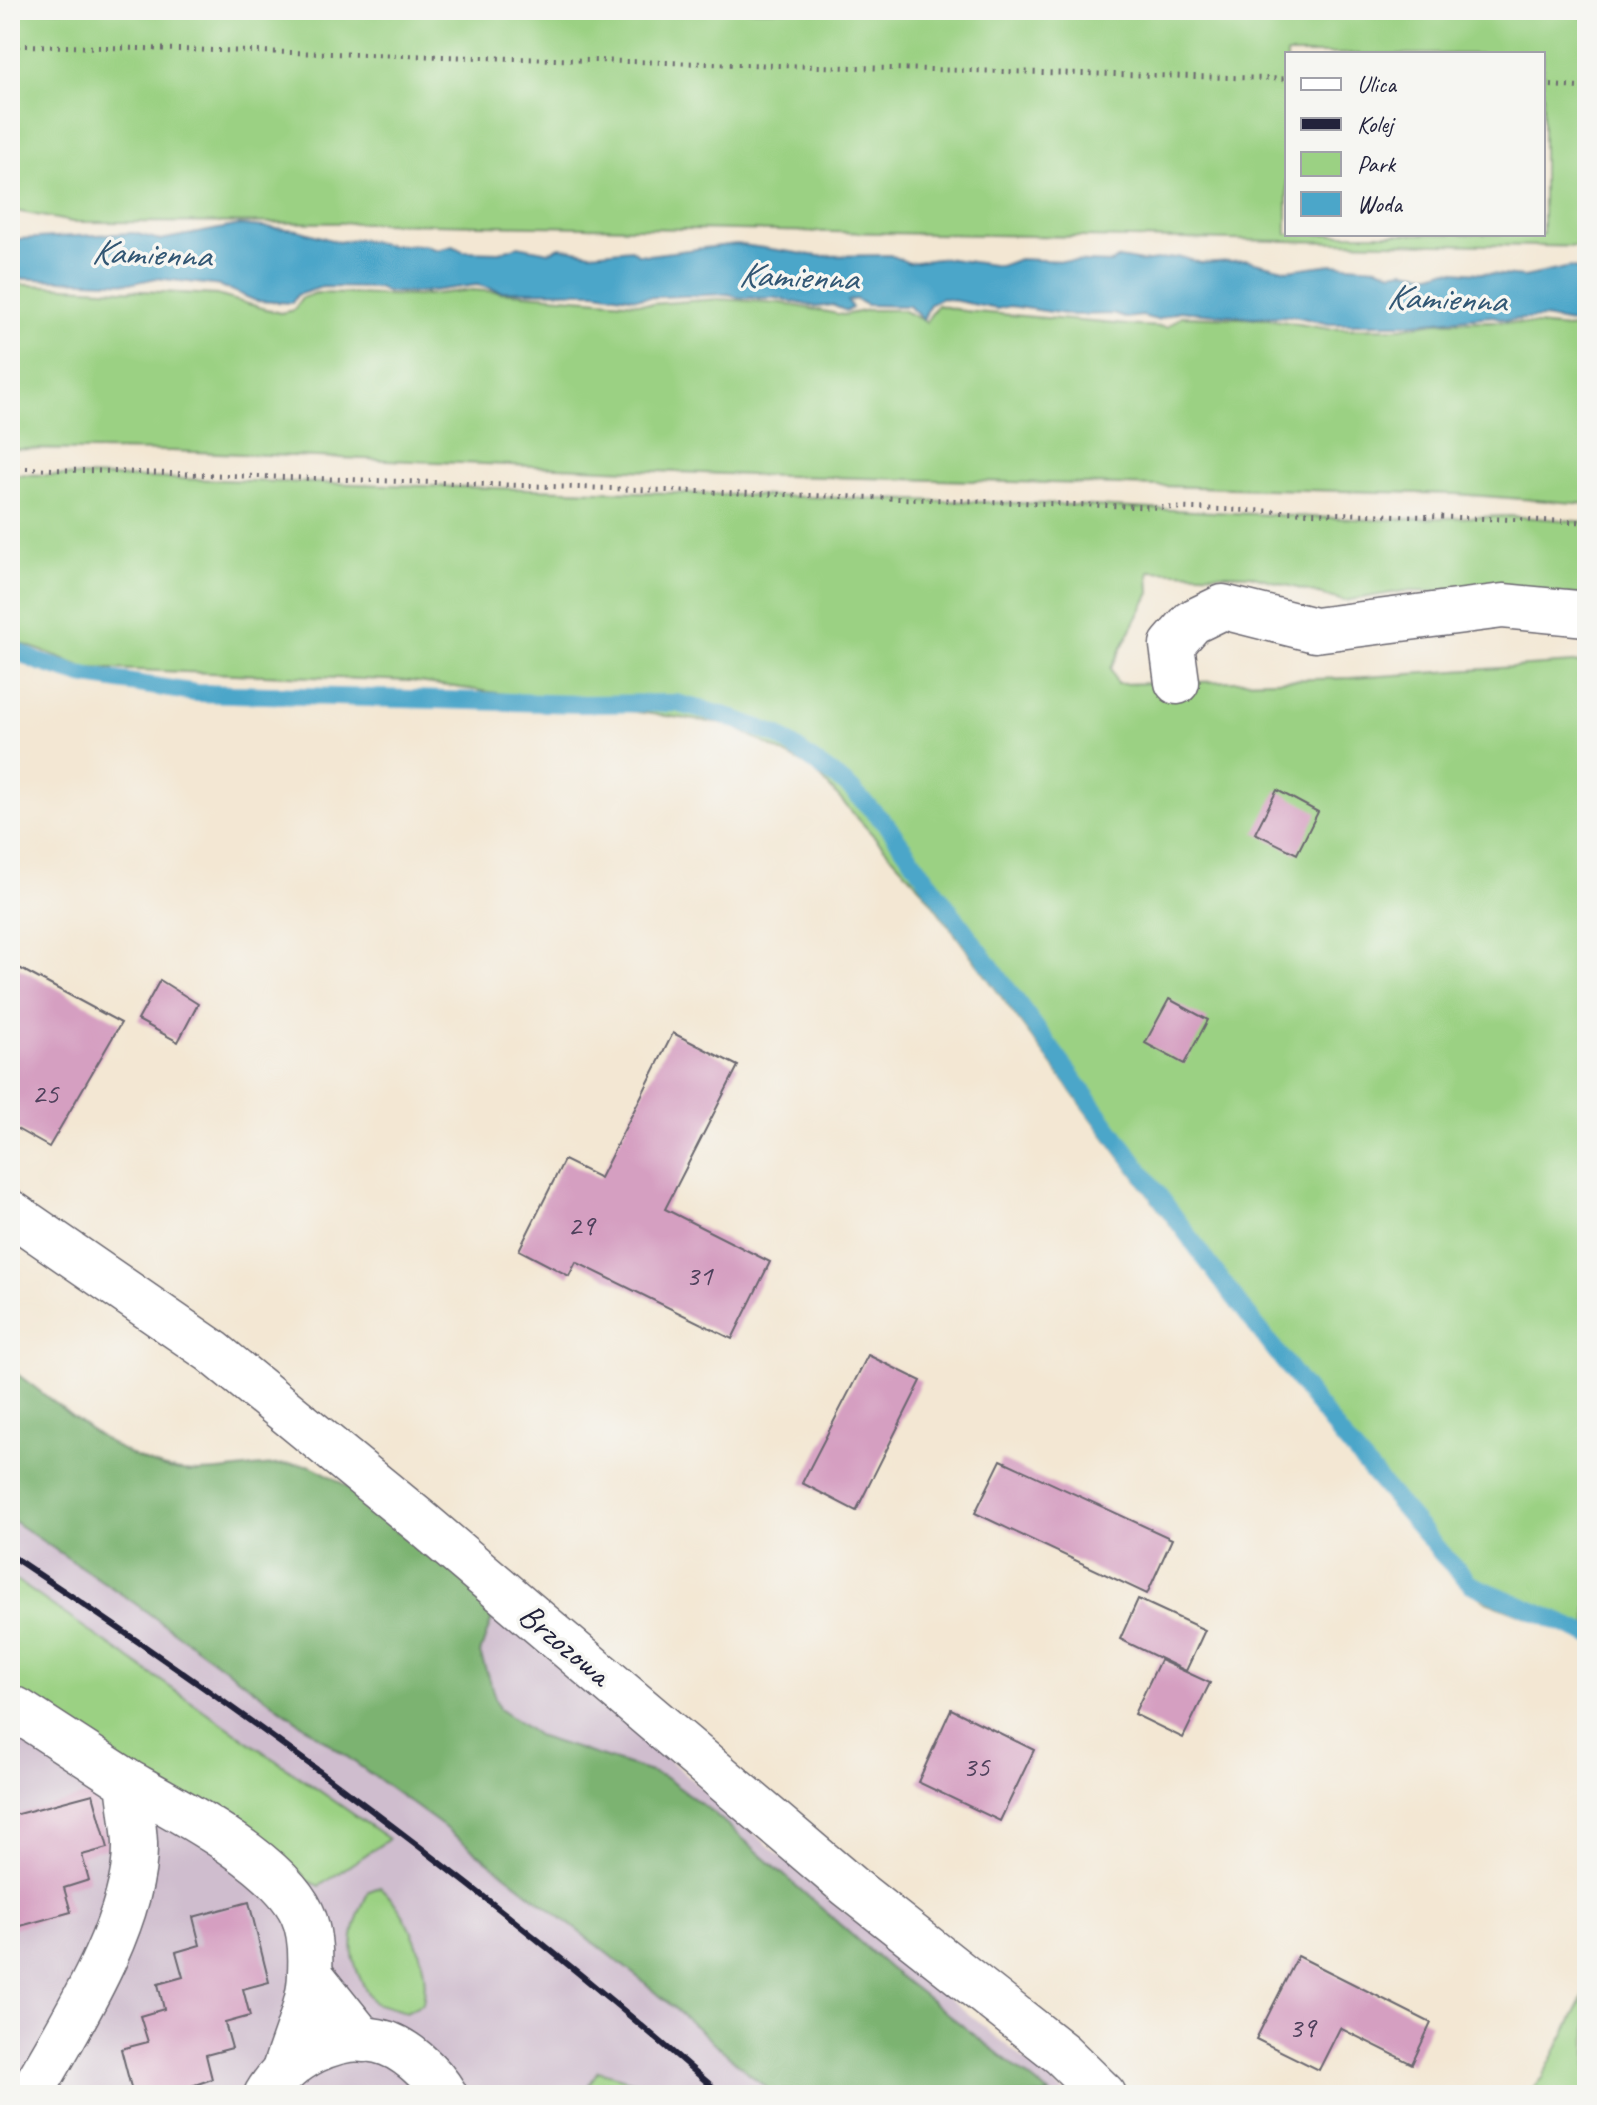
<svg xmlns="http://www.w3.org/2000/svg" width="1597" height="2105" viewBox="0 0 1597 2105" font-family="Caveat,sans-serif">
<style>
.industrial{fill:#cfbdce}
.green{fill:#9bd183;stroke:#5e7a5f;stroke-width:2;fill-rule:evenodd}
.forest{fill:#7cb371;stroke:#4f6a56;stroke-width:2}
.water{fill:#4ba6c9;stroke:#366482;stroke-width:2}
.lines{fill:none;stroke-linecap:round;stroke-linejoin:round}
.stream{stroke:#4ba6c9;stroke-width:18}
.building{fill:#d59fc1}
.minor-casing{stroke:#6b6770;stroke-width:47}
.path{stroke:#6b6770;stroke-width:5;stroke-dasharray:2 6;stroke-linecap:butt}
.minor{stroke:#fff;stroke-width:44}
.rail{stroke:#22223b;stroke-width:6}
.labels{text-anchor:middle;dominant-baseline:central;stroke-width:7;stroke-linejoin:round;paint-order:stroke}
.number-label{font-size:30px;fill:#4f415c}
.street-label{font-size:34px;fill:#22223b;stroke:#f6f6f2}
.water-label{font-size:36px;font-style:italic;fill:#325774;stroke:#f6f6f2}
</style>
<rect width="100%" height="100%" fill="#f6f6f2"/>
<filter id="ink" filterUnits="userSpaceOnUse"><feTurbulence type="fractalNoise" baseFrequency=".0125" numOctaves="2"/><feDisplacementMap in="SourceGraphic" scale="16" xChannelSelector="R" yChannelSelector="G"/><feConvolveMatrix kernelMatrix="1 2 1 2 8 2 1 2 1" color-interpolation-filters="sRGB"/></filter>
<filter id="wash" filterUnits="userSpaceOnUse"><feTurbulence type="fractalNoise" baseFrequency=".006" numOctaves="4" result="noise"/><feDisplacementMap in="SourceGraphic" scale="32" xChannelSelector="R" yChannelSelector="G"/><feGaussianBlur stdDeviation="1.8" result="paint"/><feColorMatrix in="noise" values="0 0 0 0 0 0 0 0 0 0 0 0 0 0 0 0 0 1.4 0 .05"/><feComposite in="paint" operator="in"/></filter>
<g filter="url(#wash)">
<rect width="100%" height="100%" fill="#f3e7d3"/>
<polygon class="industrial" points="10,1451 228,1599 504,1618 863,1927 1067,2095 10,2095"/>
<g class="green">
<path d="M10,10H1574L1587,21V247L382,223L72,222L10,210ZM1287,54H1543V234H1287Z"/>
<polygon points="10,284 217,295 280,313 294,310 302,298 316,293 418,296 472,290 651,304 718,299 781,303 843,315 868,310 902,310 926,322 937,305 964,311 1138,326 1167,327 1181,316 1268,319 1329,329 1401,328 1435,322 1494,321 1587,330 1587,504 1456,494 750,475 171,451 10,449"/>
<polygon points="10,474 1053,504 1374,520 1510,516 1587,522 1587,595 1404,591 1344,601 1250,575 1149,571 1150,593 1111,668 1117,684 1351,678 1587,662 1587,1640 1486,1601 1461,1583 1347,1451 1172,1227 921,888 813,769 731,725 411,681 86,668 10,639"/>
<polygon points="10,1576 389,1839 319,1886 279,1868 203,1813 10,1690"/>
<path d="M380,1887C409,1913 431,1964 423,2003L406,2012L374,2003C346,1961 346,1936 369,1891Z"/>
<polygon points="1587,1990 1587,2095 1526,2095 1542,2078"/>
<polygon points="598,2071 682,2095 589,2095 589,2084"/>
</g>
<path class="forest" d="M10,1369C59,1403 104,1450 162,1467C210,1481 259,1460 307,1465C324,1467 454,1558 468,1574C478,1586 485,1603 493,1616L480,1653L499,1709L540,1737L663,1776L715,1814L889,1968L1051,2095H774L644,1982L440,1824L133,1602L10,1519Z"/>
<polygon class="water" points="240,225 298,230 338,242 358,239 389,245 424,245 437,250 453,246 463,251 500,252 518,246 549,252 560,247 591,253 631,249 638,254 648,255 736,244 818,256 890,255 909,263 944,258 1000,266 1019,259 1111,263 1119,258 1142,262 1181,257 1201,263 1247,260 1288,270 1332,264 1378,267 1392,272 1404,270 1432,274 1445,270 1524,277 1570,267 1587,272 1587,326 1544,318 1506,320 1493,316 1404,324 1329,324 1294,316 1252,317 1179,311 1157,320 1142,316 1125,318 1113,314 1072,315 1010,306 997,309 942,298 930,304 923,320 909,306 866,305 855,299 848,301 852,308 846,311 832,305 817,307 776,298 739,298 729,294 636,298 596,292 500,291 477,285 416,293 386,292 378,288 322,287 297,295 292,303 256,301 221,286 156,278 134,283 10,278 10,233 17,239 134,233 160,240"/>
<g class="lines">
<polyline class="stream" points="10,648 39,662 82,675 196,693 580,704 676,703 726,716 777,735 848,786 887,825 1218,1276 1342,1437 1442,1554 1471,1584 1587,1634"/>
</g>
<g id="blocks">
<g class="building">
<polygon points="1277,790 1318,812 1297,854 1255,833"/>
<polygon points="10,963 121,1023 49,1147 10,1125"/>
<polygon points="160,980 198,1004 178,1042 138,1020"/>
<polygon points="1169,999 1208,1020 1184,1064 1145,1043"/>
<polygon points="673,1033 738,1066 665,1209 770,1262 732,1339 576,1262 569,1276 519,1250 564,1160 600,1178"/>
<polygon points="868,1355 921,1381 856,1511 802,1483"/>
<polygon points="1001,1460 1172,1539 1147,1594 975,1513"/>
<polygon points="1138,1599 1205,1630 1186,1671 1120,1639"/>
<polygon points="1160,1660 1210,1683 1183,1738 1134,1714"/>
<polygon points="951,1709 1034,1750 1000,1821 918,1782"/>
<polygon points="93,1794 108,1848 82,1855 89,1880 64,1888 71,1912 10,1929 10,1816"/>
<polygon points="249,1902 269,1982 243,1989 250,2016 225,2023 232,2048 206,2055 212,2079 166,2095 133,2095 121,2049 148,2042 140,2016 164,2009 158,1984 183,1977 176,1952 200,1945 193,1917"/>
<polygon points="1298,1956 1431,2023 1412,2064 1340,2028 1319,2070 1256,2039"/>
</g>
</g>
</g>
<g filter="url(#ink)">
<use href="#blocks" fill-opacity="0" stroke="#6b6770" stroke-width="2"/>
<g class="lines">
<defs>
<g id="minor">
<polyline points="1177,682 1172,645 1192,622 1223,607 1315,630 1503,606 1587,614"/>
<polyline points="10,1212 213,1352 422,1523 849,1886 1062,2054 1104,2095"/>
<path d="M17,1710L128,1782C130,1802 134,1823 135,1843C137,1922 69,2027 30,2095"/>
<path d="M128,1782C177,1809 278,1861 302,1913C310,1930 311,1954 310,1973C310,2004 294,2038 285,2067"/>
<polyline points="311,1975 363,2040"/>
<path d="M266,2095C287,2059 335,2032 378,2041C404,2046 432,2073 445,2095"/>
</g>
</defs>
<use href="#minor" class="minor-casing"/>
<g class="path">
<polyline points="10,45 1287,79"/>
<polyline points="1543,85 1587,88"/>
<polyline points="10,468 1587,522"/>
</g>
<use href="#minor" class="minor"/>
<path class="rail" d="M10,1555C259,1720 498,1898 722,2095"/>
</g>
</g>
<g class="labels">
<g class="number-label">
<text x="45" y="1093">25</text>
<text x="581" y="1225">29</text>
<text x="699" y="1275">31</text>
<text x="976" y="1766">35</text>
<text x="1302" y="2027">39</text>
</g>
<g class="street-label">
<text transform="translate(565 1644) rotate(40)">Brzozowa</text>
</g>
<g class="water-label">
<text transform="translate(151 253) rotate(2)">Kamienna</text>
<text transform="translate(798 276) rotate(2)">Kamienna</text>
<text transform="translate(1446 298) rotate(2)">Kamienna</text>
</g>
</g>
<rect width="1597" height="2105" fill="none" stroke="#f6f6f2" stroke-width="40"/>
<rect x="1285" y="52" width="260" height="184" fill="#f6f6f2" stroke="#a1a1a9" stroke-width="2"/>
<rect x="1301" y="78" width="40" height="12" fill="#ffffff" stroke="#a1a1a9" stroke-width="2"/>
<text x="1357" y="92" font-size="24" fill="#22223b">Ulica</text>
<rect x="1301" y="118" width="40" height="12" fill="#22223b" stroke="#a1a1a9" stroke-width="2"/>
<text x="1357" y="132" font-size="24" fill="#22223b">Kolej</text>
<rect x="1301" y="152" width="40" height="24" fill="#9bd183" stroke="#a1a1a9" stroke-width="2"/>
<text x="1357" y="172" font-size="24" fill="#22223b">Park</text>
<rect x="1301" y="192" width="40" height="24" fill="#4ba6c9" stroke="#a1a1a9" stroke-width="2"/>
<text x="1357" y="212" font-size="24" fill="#22223b">Woda</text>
</svg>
